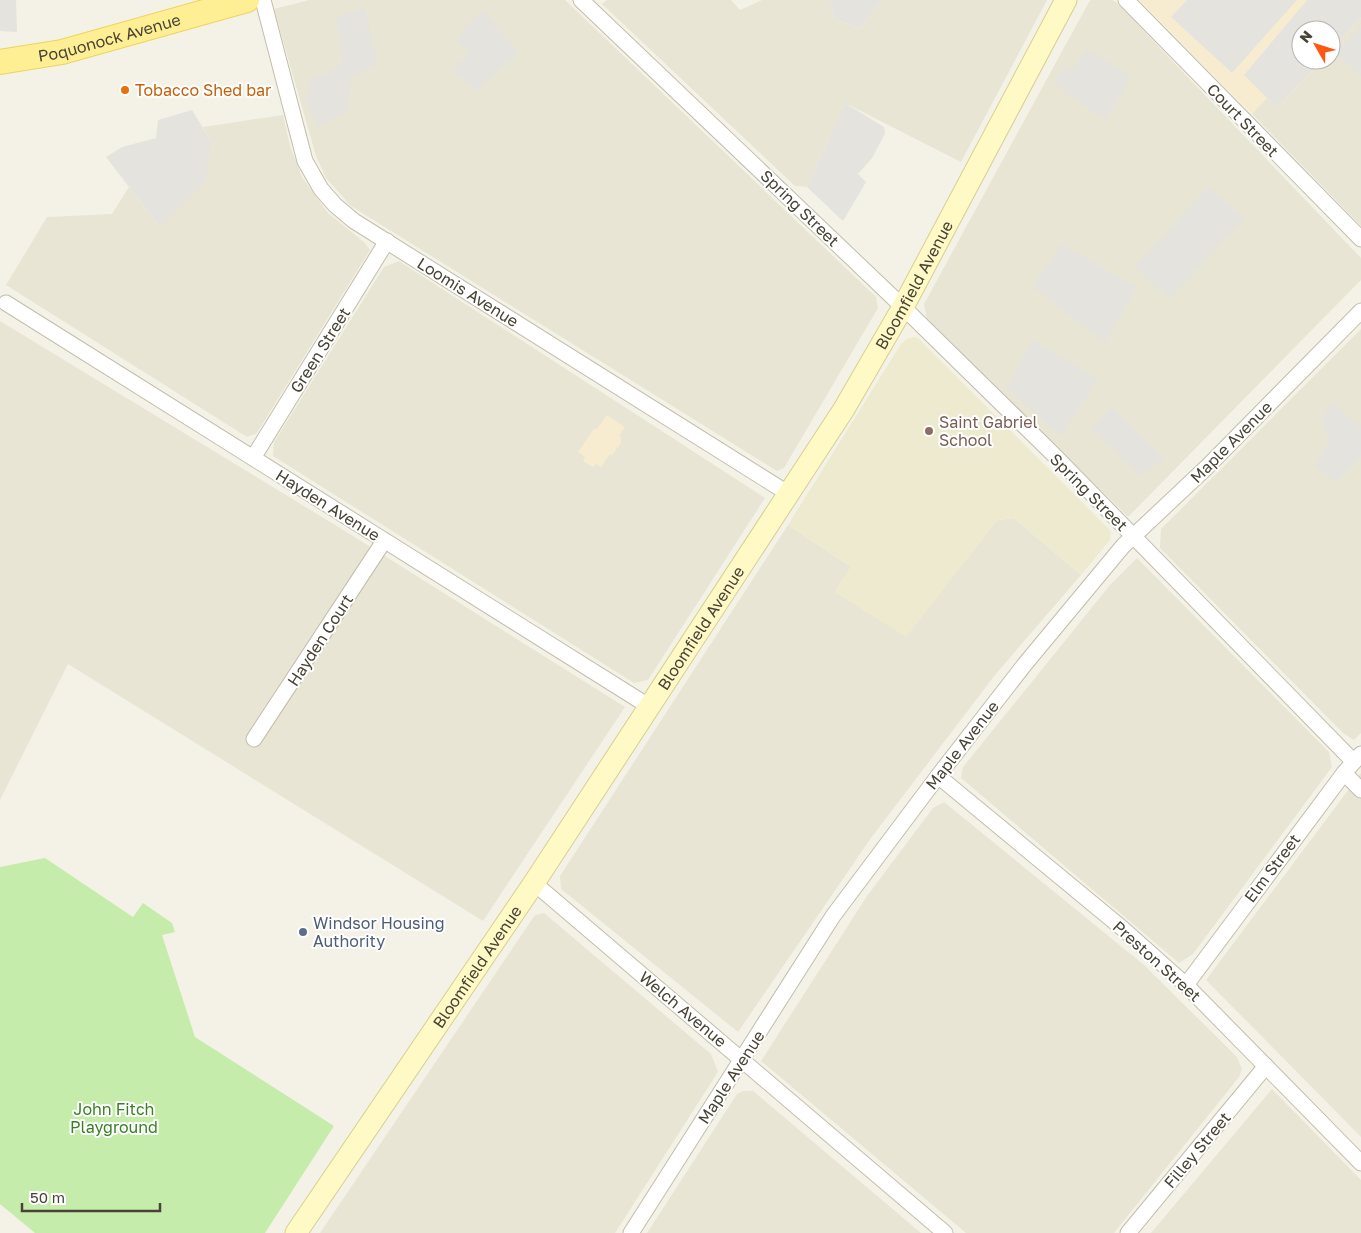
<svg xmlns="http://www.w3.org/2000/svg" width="1361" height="1233" viewBox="0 0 1361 1233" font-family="'Golos Text',sans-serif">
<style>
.residential{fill:#e9e5d4}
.commercial{fill:#f8ecd0}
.education{fill:#eeeacf}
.green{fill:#c6ecac}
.parking{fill:#e5e3de}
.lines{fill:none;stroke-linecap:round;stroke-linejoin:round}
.street-casing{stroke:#c3beab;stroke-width:17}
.secondary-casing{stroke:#d8cf92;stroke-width:23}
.primary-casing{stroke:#ecd45c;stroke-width:26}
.street{stroke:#fff;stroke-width:15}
.secondary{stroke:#fff9c5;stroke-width:21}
.primary{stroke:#ffef94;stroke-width:24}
.food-dot{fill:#e8710a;stroke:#fff;stroke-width:2}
.education-dot{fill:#8d6e63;stroke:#fff;stroke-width:2}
.service-dot{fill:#5c6f8a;stroke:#fff;stroke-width:2}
.labels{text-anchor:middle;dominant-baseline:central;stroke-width:4;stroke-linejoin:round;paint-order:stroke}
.street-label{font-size:16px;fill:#484335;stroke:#fff}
.food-label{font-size:16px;fill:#c56008;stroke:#fff;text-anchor:start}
.education-label{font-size:16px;fill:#785e54;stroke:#fff;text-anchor:start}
.service-label{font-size:16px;fill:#4e5e75;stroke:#fff;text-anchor:start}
.park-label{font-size:16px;fill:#3a7e23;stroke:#fff}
</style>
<rect width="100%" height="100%" fill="#f4f2e6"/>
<g class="residential">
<polygon points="309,0 565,0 876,297 878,308 784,468 777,471 351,206 326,178 316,156 274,9"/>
<polygon points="607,0 731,0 740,10 762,0 829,0 835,19 860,29 882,0 1047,0 961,162 845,103 807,187 795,186 602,4"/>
<polygon points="1091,0 1112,0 1116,2 1361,258 1361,280 1128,517 927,320 924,304 1089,2"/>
<polygon points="1361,18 1361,226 1252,114 1267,97 1277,108 1322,60 1331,60 1331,50"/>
<polygon points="283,115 290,146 302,177 328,213 364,242 370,250 257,433 247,437 6,285 47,217 112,214 129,187 160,227 211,141 203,127"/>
<polygon points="399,261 765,498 648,680 634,683 273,456 274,442 384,267"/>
<polygon points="0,321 345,531 625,707 483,921 68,664 0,800"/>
<polygon points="1361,329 1361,733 1354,740 1343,733 1160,548 1161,529"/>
<polygon points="1014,518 1081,575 995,675 871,838 738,1032 561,889 560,876 788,525 851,567 835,592 906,636 997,520"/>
<polygon points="1137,558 1329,752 1332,767 1193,954 1179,963 961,778 963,767 1110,585"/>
<polygon points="1361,773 1361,1137 1206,980"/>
<polygon points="944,802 1144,965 1237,1057 1242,1069 1239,1077 1114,1233 966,1233 761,1061 867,896 933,808"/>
<polygon points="544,913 711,1054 718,1072 615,1233 320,1233 535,915"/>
<polygon points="1272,1089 1361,1180 1361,1233 1151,1233"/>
<polygon points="743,1091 753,1091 921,1233 647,1233 737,1094"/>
</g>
<g class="commercial">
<polygon points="1139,0 1361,0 1361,18 1331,50 1331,30 1301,30 1301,60 1322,60 1277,108 1267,98 1252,114"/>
<polygon points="607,415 625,427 619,436 621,437 621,443 612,455 610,454 601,467 596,464 593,467 583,461 585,457 578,452 594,429 597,429"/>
</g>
<polygon class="education" points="913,337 918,338 1111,531 1110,540 1081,575 1014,518 997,520 906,637 835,592 851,567 788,525 901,344 907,339"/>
<polygon class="green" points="45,858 133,917 143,903 172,923 175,932 162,935 195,1037 334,1126 265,1233 35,1233 0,1204 0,867"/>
<g class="parking">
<polygon points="0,0 16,0 17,32 0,31"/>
<polygon points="829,0 882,0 860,29 835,19"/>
<polygon points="1187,0 1297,0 1232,73 1171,17"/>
<polygon points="1307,0 1361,0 1361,18 1331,50 1331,30 1301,30 1301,60 1322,60 1277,108 1244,75"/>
<polygon points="365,8 377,63 352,78 348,111 318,128 305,98 312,88 308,79 330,72 342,64 336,17"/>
<polygon points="482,10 519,52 477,91 452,71 469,53 456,39"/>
<polygon points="1361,26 1361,75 1336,53"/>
<polygon points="1087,49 1131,77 1106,121 1054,84 1064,66 1071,72"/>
<polygon points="845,103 884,127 885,134 872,158 858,174 866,182 843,221 807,187"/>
<polygon points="192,110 211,141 205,183 160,227 106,157 122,147 156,138 158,120"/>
<polygon points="1209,187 1245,219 1169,298 1134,267"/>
<polygon points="1061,244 1137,287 1105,342 1033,287"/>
<polygon points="1033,340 1098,379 1061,436 1006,388"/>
<polygon points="1332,403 1361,426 1361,457 1336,482 1315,466 1329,443 1322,419"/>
<polygon points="1112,407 1165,460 1140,475 1091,429"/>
</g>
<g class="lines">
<defs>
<g id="street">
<polyline points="263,0 305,161 321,189 335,205 354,221 789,494"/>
<polyline points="581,0 903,307 1055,456 1353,761"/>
<polyline points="1126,0 1361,239"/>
<polyline points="6,303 650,707"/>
<polyline points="253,458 387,241"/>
<polyline points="254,739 384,541"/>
<polyline points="1344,773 1361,790"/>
<polyline points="938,776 1122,928 1186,985 1361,1163"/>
<polyline points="534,883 945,1233"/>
<polyline points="1186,985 1344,773 1361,754"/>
<polyline points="631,1233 833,916 938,776 1025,664 1123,546 1208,466 1361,311"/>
<polyline points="1128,1233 1266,1066"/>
</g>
<g id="secondary">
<path id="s1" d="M296,1233L534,883L844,409L903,307L1066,0"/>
</g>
<g id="primary">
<path id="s2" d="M0,62L62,52L247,0"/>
</g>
</defs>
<use href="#street" class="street-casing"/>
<use href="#secondary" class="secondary-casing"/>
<use href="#primary" class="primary-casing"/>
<use href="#street" class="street"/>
<use href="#secondary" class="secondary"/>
<use href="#primary" class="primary"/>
</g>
<circle class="food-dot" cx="125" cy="90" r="5"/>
<circle class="education-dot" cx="929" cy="431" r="5"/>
<circle class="service-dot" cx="303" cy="932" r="5"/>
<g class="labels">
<g class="street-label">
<text stroke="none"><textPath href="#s2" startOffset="112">Poquonock Avenue</textPath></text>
<text transform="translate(1243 120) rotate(46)">Court Street</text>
<text transform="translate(800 208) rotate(44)">Spring Street</text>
<text stroke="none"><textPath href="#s1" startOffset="1132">Bloomfield Avenue</textPath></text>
<text transform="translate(468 292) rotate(32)">Loomis Avenue</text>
<text transform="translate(320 350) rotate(-58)">Green Street</text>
<text transform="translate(1231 442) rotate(-45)">Maple Avenue</text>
<text transform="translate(1089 492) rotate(45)">Spring Street</text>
<text transform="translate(328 505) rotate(32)">Hayden Avenue</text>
<text stroke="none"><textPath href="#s1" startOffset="728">Bloomfield Avenue</textPath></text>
<text transform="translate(320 640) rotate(-57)">Hayden Court</text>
<text transform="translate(962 745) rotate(-52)">Maple Avenue</text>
<text transform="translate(1272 868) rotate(-53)">Elm Street</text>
<text transform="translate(1157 961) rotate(42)">Preston Street</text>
<text stroke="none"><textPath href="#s1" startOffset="322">Bloomfield Avenue</textPath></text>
<text transform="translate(683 1009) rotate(40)">Welch Avenue</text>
<text transform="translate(731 1077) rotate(-57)">Maple Avenue</text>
<text transform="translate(1197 1150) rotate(-50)">Filley Street</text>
</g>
<g class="food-label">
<text x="135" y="90">Tobacco Shed bar</text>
</g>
<g class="education-label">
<text x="939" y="422">Saint Gabriel<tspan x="939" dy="18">School</tspan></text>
</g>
<g class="service-label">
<text x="313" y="923">Windsor Housing<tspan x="313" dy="18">Authority</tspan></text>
</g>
<g class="park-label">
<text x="114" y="1109">John Fitch<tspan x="114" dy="18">Playground</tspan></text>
</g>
</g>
<g transform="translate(1316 45) rotate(309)"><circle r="24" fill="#ffffff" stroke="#b6b4ae"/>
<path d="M0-4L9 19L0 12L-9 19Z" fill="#ff5612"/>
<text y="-8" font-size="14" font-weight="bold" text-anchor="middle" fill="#484335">N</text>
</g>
<path d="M22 1203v8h138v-8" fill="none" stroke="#484335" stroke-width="2.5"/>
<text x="30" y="1203" font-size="15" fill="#484335" stroke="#ffffff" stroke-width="4" paint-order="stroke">50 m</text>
</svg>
